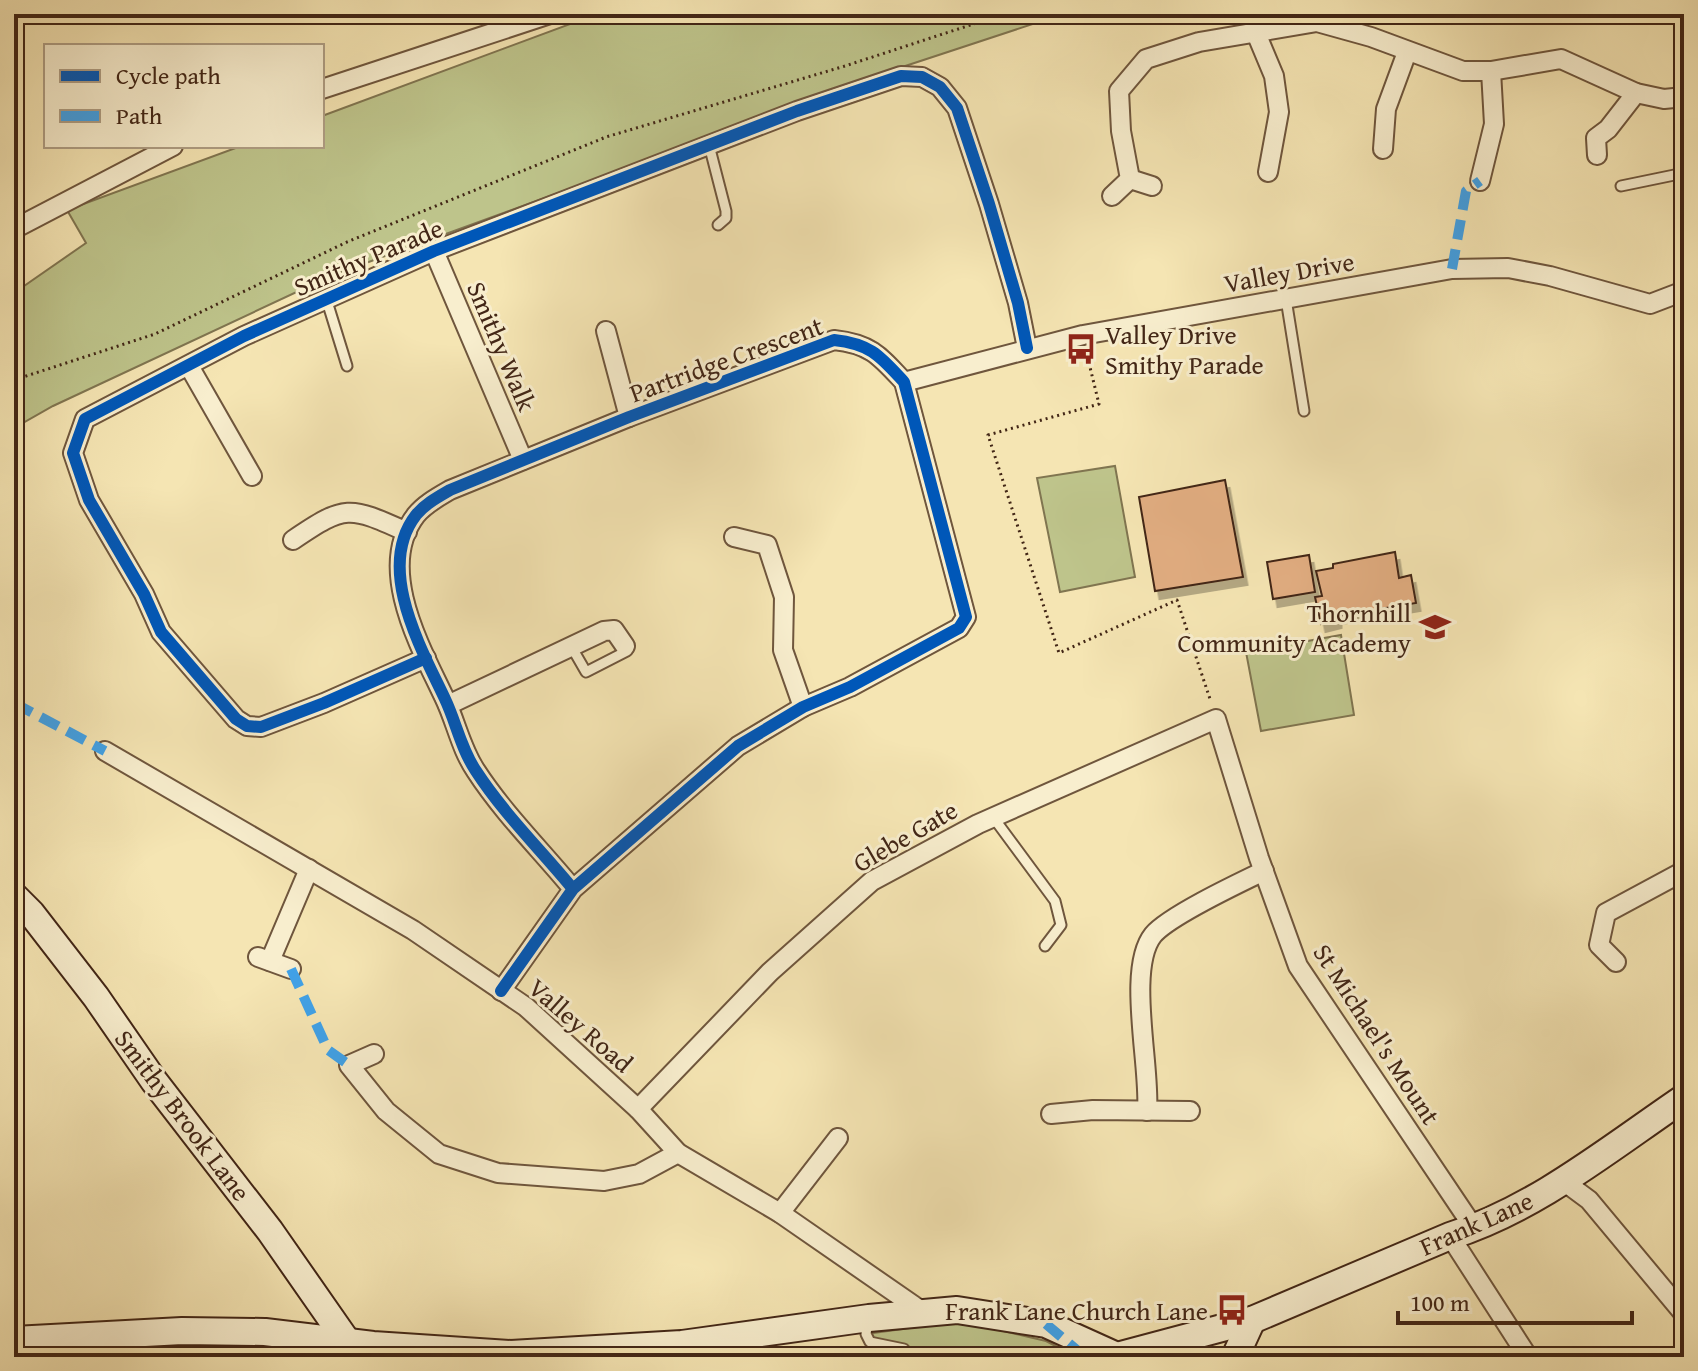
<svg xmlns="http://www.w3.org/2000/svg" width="1698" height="1371" viewBox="0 0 1698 1371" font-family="'Gentium Book Plus',serif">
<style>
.green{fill:#bec48b;stroke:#807550;stroke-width:2}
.building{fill:#e1ad81;stroke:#422616;stroke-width:2;filter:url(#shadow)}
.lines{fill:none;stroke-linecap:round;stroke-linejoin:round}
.lane-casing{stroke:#6f563d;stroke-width:13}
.street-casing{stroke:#6f563d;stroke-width:22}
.secondary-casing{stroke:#422616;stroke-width:30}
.path{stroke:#422616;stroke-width:3;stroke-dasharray:2 4;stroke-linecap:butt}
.lane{stroke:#f8eece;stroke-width:9}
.street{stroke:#f8eece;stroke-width:18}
.secondary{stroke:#f8eece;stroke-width:26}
.quiet{stroke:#3fa2ea;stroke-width:10;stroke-dasharray:20 10;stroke-linecap:butt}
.cycleway-casing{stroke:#f8eece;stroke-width:17}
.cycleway{stroke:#0057b8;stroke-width:12}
.labels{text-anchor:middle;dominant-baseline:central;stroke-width:6;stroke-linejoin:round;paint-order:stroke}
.street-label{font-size:26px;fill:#422616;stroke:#f8eece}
.poi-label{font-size:26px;fill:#422616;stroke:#f8eece;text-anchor:end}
</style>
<defs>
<filter id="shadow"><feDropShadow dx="4.5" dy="8" stdDeviation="0" flood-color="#0004"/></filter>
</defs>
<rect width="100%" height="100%" fill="#f5e5b3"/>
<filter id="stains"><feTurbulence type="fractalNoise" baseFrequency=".0025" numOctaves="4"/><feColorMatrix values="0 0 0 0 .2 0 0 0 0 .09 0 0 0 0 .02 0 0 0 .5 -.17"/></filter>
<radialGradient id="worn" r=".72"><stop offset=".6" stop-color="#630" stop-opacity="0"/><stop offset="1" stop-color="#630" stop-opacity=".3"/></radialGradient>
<g class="green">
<polygon points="597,14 1063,14 799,101 706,139 333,275 53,406 14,428 14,293 86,243 67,210 241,146 322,146 322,116"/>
<polygon points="1115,466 1135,577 1060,592 1037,478"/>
<polygon points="1341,635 1354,715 1261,731 1246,652"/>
<polygon points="961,1321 1046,1341 1077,1357 876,1357 866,1334"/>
</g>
<g class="building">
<polygon points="1225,480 1243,577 1155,591 1139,497"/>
<polygon points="1395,552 1399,578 1411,575 1416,603 1337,616 1337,620 1321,624 1315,597 1322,596 1316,571 1333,568 1333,564"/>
<polygon points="1309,555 1315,592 1273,599 1267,562"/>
</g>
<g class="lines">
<defs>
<g id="lane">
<polyline points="709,145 726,211 726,218 718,225"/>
<polyline points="1621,186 1684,173"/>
<polyline points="326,298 347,366"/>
<polyline points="1286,299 1304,411"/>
<polyline points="571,646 586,672 627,651 625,646"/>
<polyline points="993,817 1055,901 1061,925 1045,946"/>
<polyline points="868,1321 866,1334 870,1342 904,1349"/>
</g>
<g id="street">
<polyline points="1256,33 1274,76 1279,112 1268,172"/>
<polyline points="322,89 550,14"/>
<polyline points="1383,149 1386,109 1407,52"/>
<polyline points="1597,155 1596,138 1608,129 1636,93"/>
<polyline points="1130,179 1152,186"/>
<polyline points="1480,181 1494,124 1491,71"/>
<polyline points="1112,196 1130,179 1121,131 1119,91 1146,59 1199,42 1317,22 1371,37 1463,71 1491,71 1561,59 1636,93 1664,99 1684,97"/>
<polyline points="14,229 173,146"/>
<polyline points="434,251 523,460"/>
<polyline points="606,331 629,417"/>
<polyline points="189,366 252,476"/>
<polyline points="904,382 1083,335 1452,269 1508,268 1550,276 1650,304 1684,291"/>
<polyline points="734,537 767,545 784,597 783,650 803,707"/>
<path d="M293,540C346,504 349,506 407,532"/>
<polyline points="426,658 324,703 261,727 247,726 236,719 161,632 144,594 89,500 73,453 85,419 244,336 434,251 797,111 901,76 922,77 940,87 957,108 989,204 1018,303 1027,348"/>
<polyline points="448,705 604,631 614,630 625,646"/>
<polyline points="105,751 413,930 526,1007 638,1109 678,1153 780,1213 923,1312"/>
<polyline points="258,957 291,969"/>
<polyline points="270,961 309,869"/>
<polyline points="1616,962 1599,945 1606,913 1684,871"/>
<path d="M501,991L573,889L738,746L803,707L850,687L959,628L966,617L904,382C880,356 871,344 834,340L629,417L450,490C438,497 425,504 416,515C375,568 421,648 445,699C456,722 461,749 476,771C504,814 541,850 573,889"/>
<polyline points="374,1054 349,1065 386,1111 439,1154 498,1173 604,1181 639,1174 678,1153"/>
<polyline points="638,1109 770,972 872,881 978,824 1216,719 1259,858 1298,966 1474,1228"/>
<path d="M1147,1111C1151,1068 1126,969 1153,935C1169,916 1239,883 1264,871"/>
<polyline points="1051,1114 1093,1110 1190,1111"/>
<polyline points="1562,1180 1589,1200 1684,1314"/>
<polyline points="780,1213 838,1138"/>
<polyline points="1450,1236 1528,1357"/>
</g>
<g id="secondary">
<polyline points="14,896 31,913 96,997 154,1081 270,1231 346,1340"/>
<polyline points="14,1340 182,1331 265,1332 373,1345 511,1354 682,1344 869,1318 957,1310 1046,1324 1119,1357"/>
<path d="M1117,1356L1252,1320L1450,1236C1536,1209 1610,1148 1684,1098"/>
<polyline points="1235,1357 1252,1320"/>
</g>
</defs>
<use href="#lane" class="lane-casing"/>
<use href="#street" class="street-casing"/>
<use href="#secondary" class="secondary-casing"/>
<g class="path">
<polyline points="1086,351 1099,404 988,435 1059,653 1177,600 1211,702"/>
<polyline points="14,380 155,334 347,242 606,137 845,66 1004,14"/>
</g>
<use href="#lane" class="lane"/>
<use href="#street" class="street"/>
<use href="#secondary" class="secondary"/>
<g class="quiet">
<polyline points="1452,269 1466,191 1480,181"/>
<polyline points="14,703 105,751"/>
<polyline points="291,969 328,1050 349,1065"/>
<polyline points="1046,1324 1085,1357"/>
</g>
<defs>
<g id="cycleway">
<polyline points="426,658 324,703 261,727 247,726 236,719 161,632 144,594 89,500 73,453 85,419 244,336 434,251 797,111 901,76 922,77 940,87 957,108 989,204 1018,303 1027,348"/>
<path d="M501,991L573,889L738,746L803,707L850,687L959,628L966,617L904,382C880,356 871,344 834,340L629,417L450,490C438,497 425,504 416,515C375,568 421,648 445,699C456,722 461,749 476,771C504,814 541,850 573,889"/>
</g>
</defs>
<use href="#cycleway" class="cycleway-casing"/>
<use href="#cycleway" class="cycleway"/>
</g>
<defs>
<symbol id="bus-bare" viewBox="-9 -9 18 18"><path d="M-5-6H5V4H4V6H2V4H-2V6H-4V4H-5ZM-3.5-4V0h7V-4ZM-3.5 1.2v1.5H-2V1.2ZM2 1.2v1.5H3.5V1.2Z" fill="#8f2418" stroke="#f8eece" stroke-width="2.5" paint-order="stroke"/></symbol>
<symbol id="school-bare" viewBox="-9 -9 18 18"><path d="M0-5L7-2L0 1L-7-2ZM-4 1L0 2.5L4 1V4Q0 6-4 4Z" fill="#8f2418" stroke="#f8eece" stroke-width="2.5" paint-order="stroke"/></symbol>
</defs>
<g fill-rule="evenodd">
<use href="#bus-bare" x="1059" y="327" width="44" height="44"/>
<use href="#school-bare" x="1413" y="605" width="44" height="44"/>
<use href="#bus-bare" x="1210" y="1288" width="44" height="44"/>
</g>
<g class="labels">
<g class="street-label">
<text transform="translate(368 257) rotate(-23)">Smithy Parade</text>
<text transform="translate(1289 272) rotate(-10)">Valley Drive</text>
<text transform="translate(502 346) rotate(67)">Smithy Walk</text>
<text transform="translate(726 359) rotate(-20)">Partridge Crescent</text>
<text transform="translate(905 836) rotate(-30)">Glebe Gate</text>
<text transform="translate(581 1025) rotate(41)">Valley Road</text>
<text transform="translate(1377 1034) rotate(57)">St Michael's Mount</text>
<text transform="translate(183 1115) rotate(53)">Smithy Brook Lane</text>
<text transform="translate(1476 1223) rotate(-24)">Frank Lane</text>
</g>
<g class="poi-label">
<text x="1105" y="334" text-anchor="start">Valley Drive<tspan x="1105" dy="30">Smithy Parade</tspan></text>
<text x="1411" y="612">Thornhill<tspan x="1411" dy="30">Community Academy</tspan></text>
<text x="1208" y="1310">Frank Lane Church Lane</text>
</g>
</g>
<rect width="1698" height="1371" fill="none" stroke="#f5e5b3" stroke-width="48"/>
<rect x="16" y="16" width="1666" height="1339" fill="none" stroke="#422616" stroke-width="4"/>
<rect x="24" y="24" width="1650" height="1323" fill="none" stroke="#422616" stroke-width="2"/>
<rect x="44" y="44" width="280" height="104" fill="#f8eece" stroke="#af9e84" stroke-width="2"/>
<rect x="60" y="70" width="40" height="12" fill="#0057b8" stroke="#af9e84" stroke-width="2"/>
<text x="116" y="84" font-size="24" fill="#422616">Cycle path</text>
<rect x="60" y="110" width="40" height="12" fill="#3fa2ea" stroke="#af9e84" stroke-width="2"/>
<text x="116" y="124" font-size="24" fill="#422616">Path</text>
<path d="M1398 1311v12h234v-12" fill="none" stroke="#422616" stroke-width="4"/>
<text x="1410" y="1311" font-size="24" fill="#422616" stroke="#f8eece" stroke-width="6" paint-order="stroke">100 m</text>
<rect width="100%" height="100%" filter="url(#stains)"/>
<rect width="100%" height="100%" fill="url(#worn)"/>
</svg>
